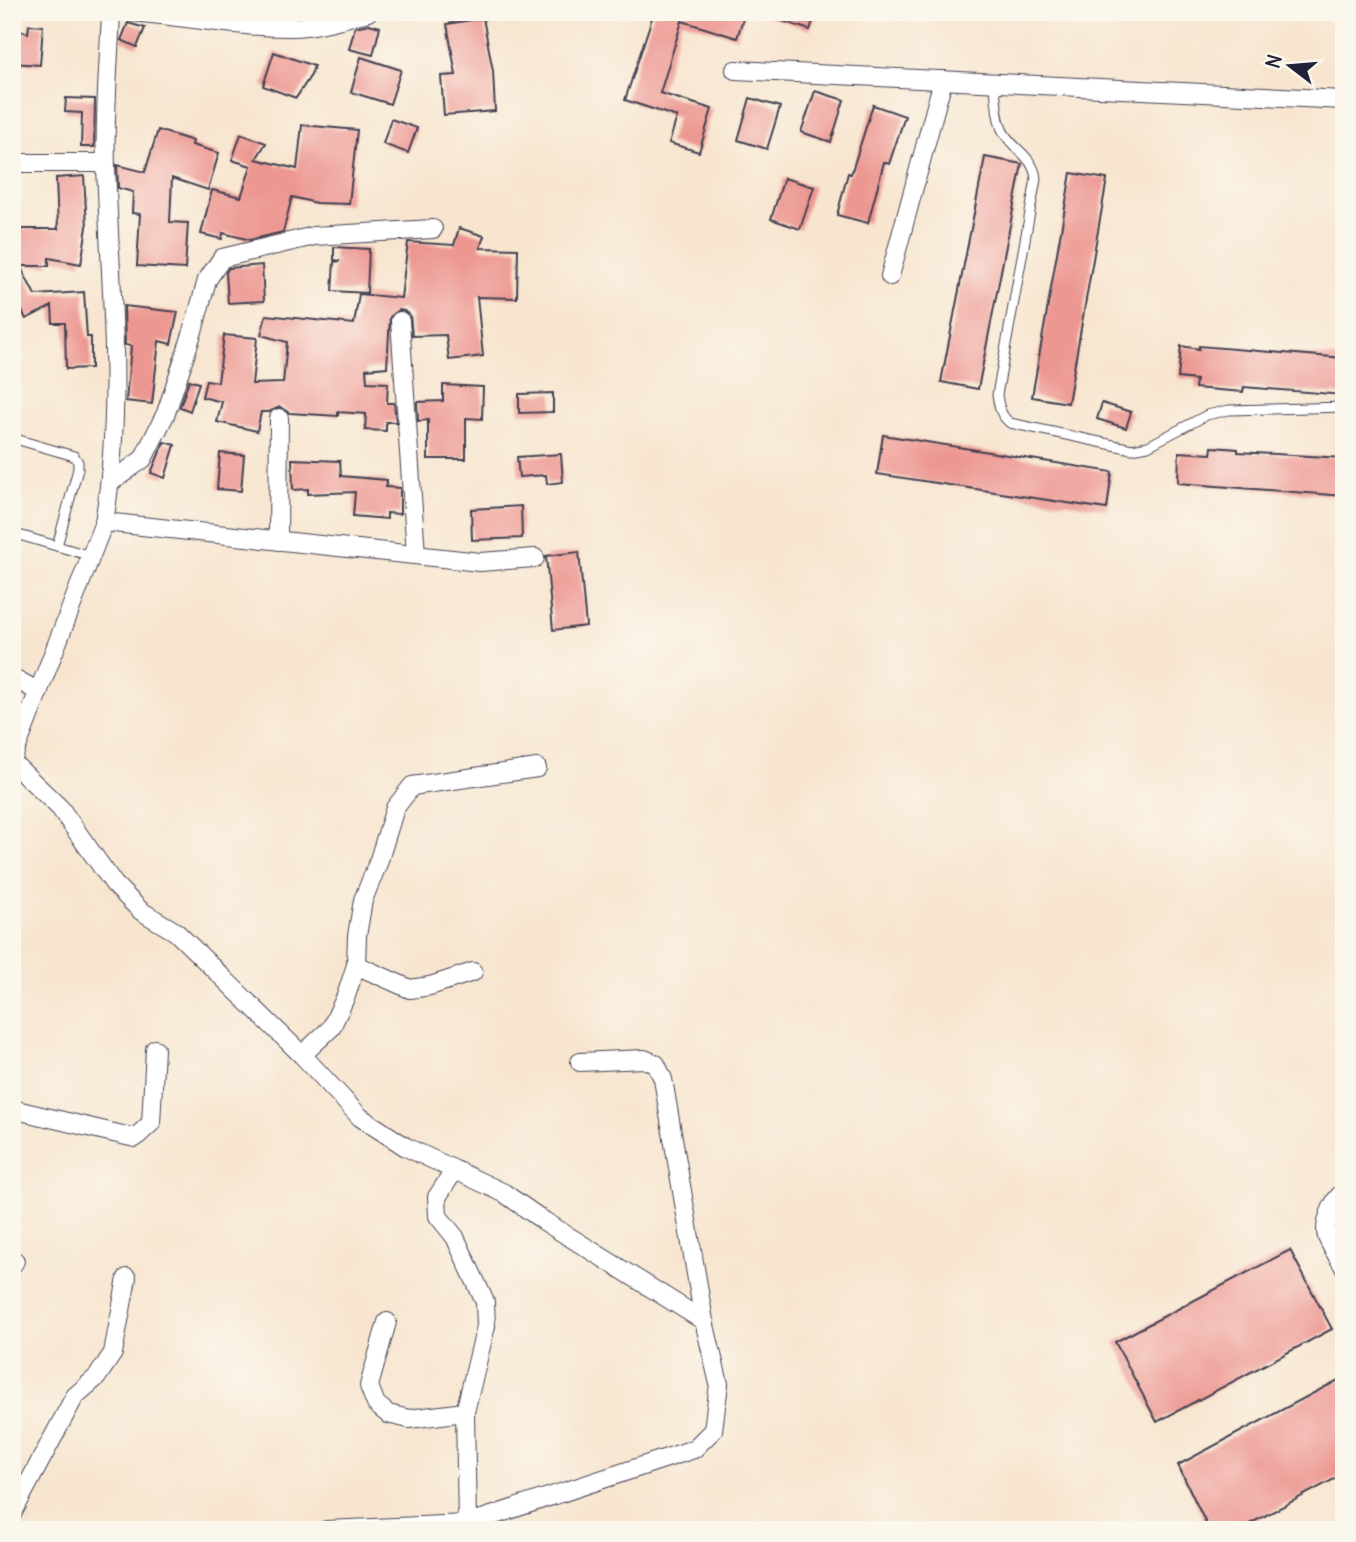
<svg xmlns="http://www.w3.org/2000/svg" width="1356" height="1542" viewBox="0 0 1356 1542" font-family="Delius,sans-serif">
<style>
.building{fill:#ed9792}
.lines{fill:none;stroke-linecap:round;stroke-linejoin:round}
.lane-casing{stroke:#423f51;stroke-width:11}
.street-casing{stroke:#423f51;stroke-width:20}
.lane{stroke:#fff;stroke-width:9}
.street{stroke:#fff;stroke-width:18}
</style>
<rect width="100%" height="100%" fill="#fbf7ec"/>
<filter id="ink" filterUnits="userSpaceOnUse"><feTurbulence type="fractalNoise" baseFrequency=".0143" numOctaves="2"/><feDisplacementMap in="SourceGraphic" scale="14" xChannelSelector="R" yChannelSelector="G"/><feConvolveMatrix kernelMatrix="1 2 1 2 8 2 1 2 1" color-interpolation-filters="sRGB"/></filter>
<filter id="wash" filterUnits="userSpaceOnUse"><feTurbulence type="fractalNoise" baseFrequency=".00686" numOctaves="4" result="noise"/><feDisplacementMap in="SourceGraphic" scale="28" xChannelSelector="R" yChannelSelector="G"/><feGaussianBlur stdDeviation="1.57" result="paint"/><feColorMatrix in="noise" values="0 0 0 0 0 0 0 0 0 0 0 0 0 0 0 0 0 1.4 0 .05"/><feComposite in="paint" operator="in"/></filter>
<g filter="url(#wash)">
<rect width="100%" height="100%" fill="#f7e5cf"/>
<g id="blocks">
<g class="building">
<polygon points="654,12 745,12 737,38 682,21 660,93 712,109 699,152 669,143 677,117 625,100"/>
<polygon points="764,12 816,12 810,30 764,15"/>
<polygon points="483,18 493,71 495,111 444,115 441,76 456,75 447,24"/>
<polygon points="128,23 145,28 137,47 121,40"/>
<polygon points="369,24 380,27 373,55 349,49 355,27"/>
<polygon points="29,25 43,26 40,65 12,63 12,29 28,33"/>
<polygon points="274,52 314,66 311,75 296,98 263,86"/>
<polygon points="361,57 401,70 390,104 351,92"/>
<polygon points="815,91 844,100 831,142 801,132"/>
<polygon points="66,98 95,99 94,147 81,147 82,113 65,112"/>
<polygon points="750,98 780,107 767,149 738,140"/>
<polygon points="873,105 905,116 889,164 884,162 868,223 837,215 848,173 851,174"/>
<polygon points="391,119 417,128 408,153 383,144"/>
<polygon points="302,125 357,130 349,204 316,203 292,197 283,232 250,240 223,233 222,239 201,234 212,190 241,197 251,166 232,160 241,134 266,143 256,159 297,169"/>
<polygon points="158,130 193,141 192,145 219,153 208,190 172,178 170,222 188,223 185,269 137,266 140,214 132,213 133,192 118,188 117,165 145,172"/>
<polygon points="985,157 1022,164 978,389 941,382"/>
<polygon points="1071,173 1107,179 1068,403 1032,397"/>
<polygon points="84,176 87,227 81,264 49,258 49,266 20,266 35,295 84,292 87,337 91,337 91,368 66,369 65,323 53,323 52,306 26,319 12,292 12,229 58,229 56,178"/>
<polygon points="784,178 814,187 800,229 771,219"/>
<polygon points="459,228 484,236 480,248 518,249 517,298 477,297 483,356 449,360 446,335 412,336 410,315 404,311 399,310 390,317 387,367 366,369 367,382 388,383 387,403 394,403 396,422 386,422 386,431 365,430 366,414 338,412 338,416 289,413 280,407 269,412 261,412 257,431 217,422 222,402 202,397 206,380 218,382 224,335 257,338 252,384 283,383 287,342 261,335 266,315 354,324 359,294 401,298 408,242 454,245"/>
<polygon points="334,247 369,249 367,293 332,291 334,262 340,261 334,260"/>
<polygon points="262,265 264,301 228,303 226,272 229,268"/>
<polygon points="124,306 178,312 171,344 159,341 152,404 126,401 131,346 125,345"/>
<polygon points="1181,346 1199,349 1199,346 1344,358 1344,395 1244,387 1243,392 1195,388 1196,380 1178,378"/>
<polygon points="189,380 199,383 190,411 180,407"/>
<polygon points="443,385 483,387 482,419 466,418 466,459 428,459 428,420 418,421 417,402 443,401"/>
<polygon points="553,393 553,412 519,413 519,394"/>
<polygon points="1102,403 1131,412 1126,428 1097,419"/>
<polygon points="883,435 1112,472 1107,509 877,474"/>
<polygon points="164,442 175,445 165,478 151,473"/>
<polygon points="1212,447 1238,449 1238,452 1344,458 1344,496 1178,483 1179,452 1211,454"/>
<polygon points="220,453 244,455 241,491 217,489"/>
<polygon points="561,454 563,482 547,484 546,475 519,477 517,457"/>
<polygon points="292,459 340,461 341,476 387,480 386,487 400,488 400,514 387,513 387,519 353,516 355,492 308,494 308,489 293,490"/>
<polygon points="521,506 522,538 472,540 471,509"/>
<polygon points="579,552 586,626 553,630 546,556"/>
<polygon points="1290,1250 1332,1329 1157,1422 1115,1342"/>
<polygon points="1344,1377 1344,1474 1238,1530 1209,1530 1178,1465"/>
</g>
</g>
</g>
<g filter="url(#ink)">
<use href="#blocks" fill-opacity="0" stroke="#423f51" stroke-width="2"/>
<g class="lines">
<defs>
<g id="lane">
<path d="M994,82C997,98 996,120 1004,133C1015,151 1034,157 1036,179L997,395C999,407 1000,415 1010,423L1132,449L1148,446L1207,415L1229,410L1344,407"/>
<polyline points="12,438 74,456 78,462 78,469 57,546"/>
<polyline points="12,533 91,556"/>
</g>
<g id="street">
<path d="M131,12C185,16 239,28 294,27C318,26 344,18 368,12"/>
<polyline points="735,70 1344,100"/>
<polyline points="12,163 105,163"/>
<polyline points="890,276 943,80"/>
<polyline points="400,321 416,554"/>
<polyline points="111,482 143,459 166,413 193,331 207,280 222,258 314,236 433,229"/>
<polyline points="104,522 480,562 535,558"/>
<polyline points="278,541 279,418"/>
<polyline points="12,677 39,692"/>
<path d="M12,760L104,522C124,404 110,285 106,166C104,115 109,63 111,12"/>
<polyline points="12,762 60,808 114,884 141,911 176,932 302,1055 360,1117 406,1147 504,1193 544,1221 704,1321 719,1384 713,1430 694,1449 467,1524 326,1530"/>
<polyline points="356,965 410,989 430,986 473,972"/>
<polyline points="302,1055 331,1028 346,996 356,965 357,936 363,900 378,863 395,808 412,786 537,768"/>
<polyline points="580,1062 644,1059 656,1064 663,1079 704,1321"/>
<polyline points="12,1109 135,1138 151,1123 155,1049"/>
<polyline points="454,1171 437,1197 438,1216 455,1237 485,1302 486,1326 465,1412 467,1524"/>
<path d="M1344,1192C1333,1199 1323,1224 1327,1237C1331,1247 1339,1258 1344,1267"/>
<polyline points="12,1265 15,1261"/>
<polyline points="387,1322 369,1386 376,1404 388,1414 409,1419 465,1412"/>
<polyline points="12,1514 75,1396 97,1377 113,1353 127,1278"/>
</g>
</defs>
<use href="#lane" class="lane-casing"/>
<use href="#street" class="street-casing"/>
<use href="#lane" class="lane"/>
<use href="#street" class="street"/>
</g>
</g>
<rect width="1356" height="1542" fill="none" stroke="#fbf7ec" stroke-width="42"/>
<g transform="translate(1290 66) rotate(286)" stroke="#fbf7ec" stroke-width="5" paint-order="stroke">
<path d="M0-5L12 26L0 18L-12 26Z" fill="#22223b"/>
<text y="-10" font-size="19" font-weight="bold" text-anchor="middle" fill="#22223b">N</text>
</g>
</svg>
